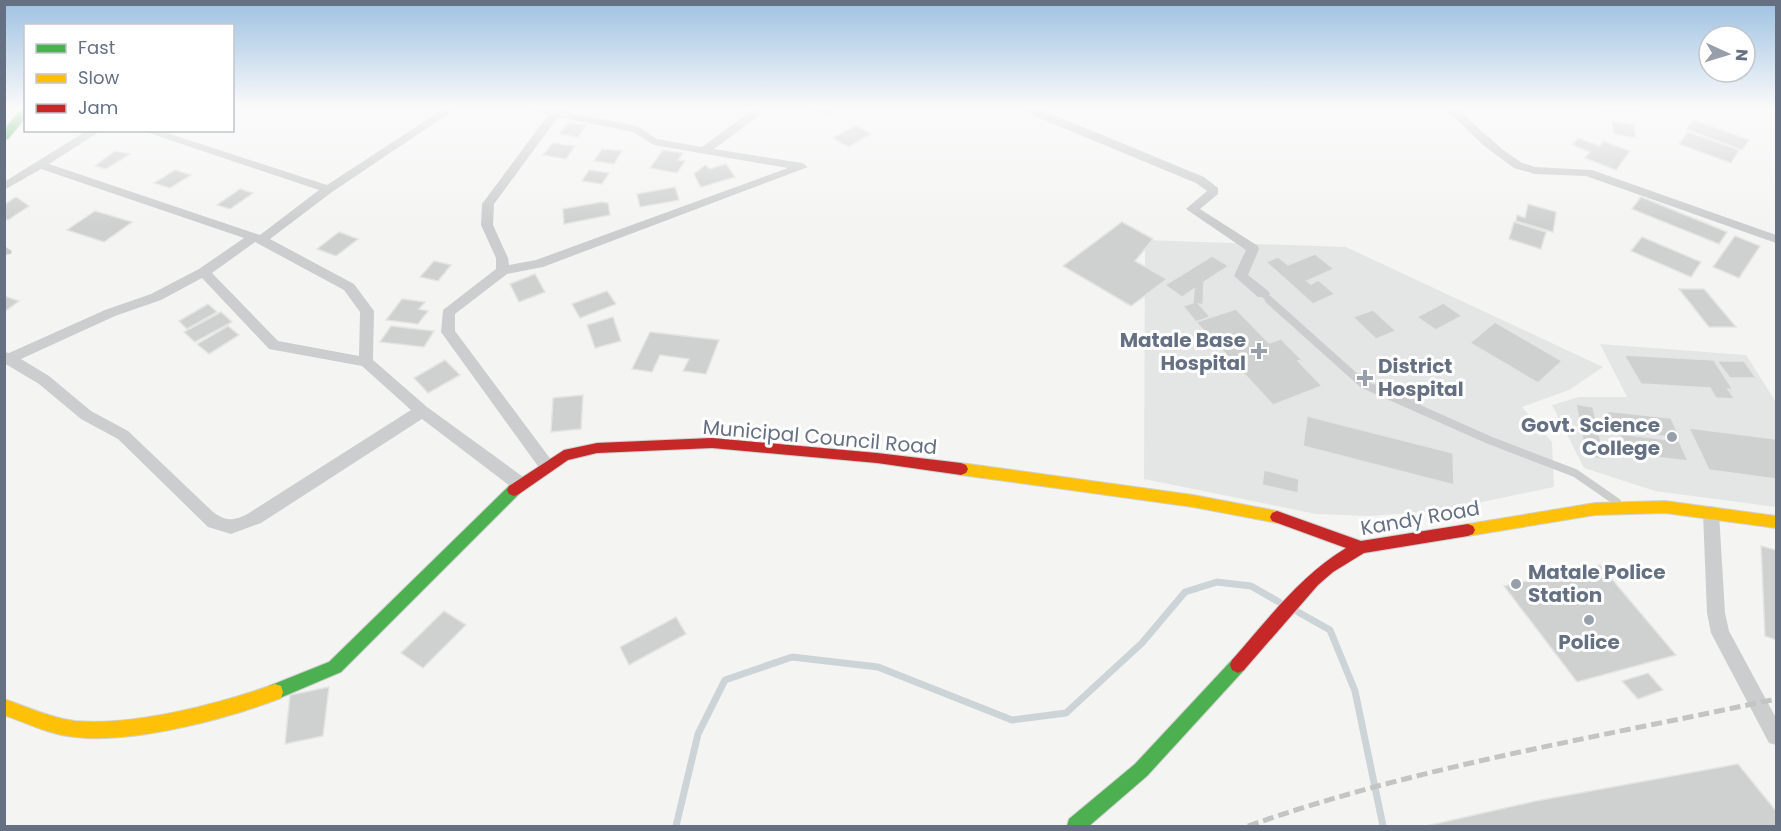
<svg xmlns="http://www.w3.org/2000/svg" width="1781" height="831" viewBox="0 0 1781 831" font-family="Poppins,sans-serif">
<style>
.built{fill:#e4e6e5}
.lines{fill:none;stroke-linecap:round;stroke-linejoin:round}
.stream{stroke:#cdd4d8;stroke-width:7}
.building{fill:#cfd0d0;stroke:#e4e4e3;stroke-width:1.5}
.fast-casing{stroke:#d0d1d1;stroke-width:2}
.slow-casing{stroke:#d0d1d1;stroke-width:2}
.jam-casing{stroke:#d0d1d1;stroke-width:2}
.lane-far1{stroke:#cccdce;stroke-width:6}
.lane{stroke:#cccdce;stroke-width:8}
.street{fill:#cccdce;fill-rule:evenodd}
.fast{fill:#4caf50;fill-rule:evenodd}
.slow{fill:#ffc107;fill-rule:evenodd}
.jam{fill:#c62828;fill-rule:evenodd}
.rail{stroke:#c3c4c4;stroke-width:5;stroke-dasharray:11 5;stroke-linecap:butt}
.poi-dot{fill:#979faa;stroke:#fff;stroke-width:2}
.labels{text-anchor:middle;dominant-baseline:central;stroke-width:6;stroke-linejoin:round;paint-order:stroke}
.poi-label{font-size:20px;font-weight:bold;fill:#657182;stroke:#fff;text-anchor:end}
.street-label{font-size:20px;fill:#657182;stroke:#fff}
</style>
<rect width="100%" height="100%" fill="#f4f5f3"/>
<g class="built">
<polygon points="1145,240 1346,247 1603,367 1569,390 1522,407 1552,442 1554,487 1439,511 1369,516 1316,514 1144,479"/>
<polygon points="1600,344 1746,355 1776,402 1776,507 1655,491 1584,468 1552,405 1579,397 1627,397"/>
</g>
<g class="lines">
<g class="stream">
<polyline points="1298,612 1330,630 1355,691 1383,826"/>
<polyline points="676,826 698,734 725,680 792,657 878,667 1012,720 1066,713 1142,643 1185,592 1217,582 1251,586 1279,602"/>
</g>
</g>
<g class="building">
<polygon points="804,108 836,108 830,115"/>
<polygon points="1601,108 1633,108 1638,114 1606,113"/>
<polygon points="1693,120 1749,140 1742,150 1686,129"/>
<polygon points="1612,121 1634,125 1636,138 1614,134"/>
<polygon points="568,123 586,125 578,137 559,134"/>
<polygon points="857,125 871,134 848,147 833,138"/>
<polygon points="1688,132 1739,150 1731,163 1679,144"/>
<polygon points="1578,138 1600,146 1603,141 1630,151 1616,170 1585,158 1590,152 1572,145"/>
<polygon points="553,143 575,146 566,159 543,155"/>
<polygon points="602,149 622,151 614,164 594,161"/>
<polygon points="663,150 683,153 678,160 685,161 677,173 650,168"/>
<polygon points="115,151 130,154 106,169 95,166"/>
<polygon points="726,164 735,177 701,187 694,174 705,165 710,169"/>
<polygon points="175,170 191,175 170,188 154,183"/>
<polygon points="589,170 609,173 602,184 582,181"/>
<polygon points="675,187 679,200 640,207 637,194"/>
<polygon points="240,189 253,193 230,209 217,205"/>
<polygon points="16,197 29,206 8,220 4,219 4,205"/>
<polygon points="1641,197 1727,232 1719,244 1632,209"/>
<polygon points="602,202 608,203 610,215 564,224 563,209"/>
<polygon points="1528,204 1556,212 1553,232 1516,221 1517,215 1525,218"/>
<polygon points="95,211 132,222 104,242 67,230"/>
<polygon points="1122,222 1153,239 1135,261 1167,279 1131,306 1063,266"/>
<polygon points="1514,222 1546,232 1541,249 1509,239"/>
<polygon points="339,232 358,239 336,256 317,249"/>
<polygon points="1735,236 1760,246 1739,278 1713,267"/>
<polygon points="1642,237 1701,262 1691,277 1631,251"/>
<polygon points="1315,254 1334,269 1307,281 1311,284 1318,280 1335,294 1313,304 1266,262 1278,257 1288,265"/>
<polygon points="1212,256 1229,266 1204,282 1203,305 1199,304 1210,317 1196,322 1183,306 1193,303 1194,289 1182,297 1165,285"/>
<polygon points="434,261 451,265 438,281 420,277"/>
<polygon points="535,274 545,292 519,302 510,284"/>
<polygon points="1679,289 1704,289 1736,327 1709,327"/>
<polygon points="607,291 616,304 580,318 572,304"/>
<polygon points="4,296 19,301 4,312"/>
<polygon points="402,299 425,302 419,309 428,311 418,324 386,320"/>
<polygon points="1443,303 1462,316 1436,330 1417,317"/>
<polygon points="208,304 217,312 187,329 179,321"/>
<polygon points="1236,309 1269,343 1281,339 1302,360 1298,361 1322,386 1273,405 1196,322"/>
<polygon points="1373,310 1396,331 1376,339 1353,317"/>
<polygon points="221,312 232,322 195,342 184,332"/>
<polygon points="613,317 621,341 595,348 587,325"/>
<polygon points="1495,322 1562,361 1538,383 1470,343"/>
<polygon points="228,326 239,335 209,354 197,344"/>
<polygon points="391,326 434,331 424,347 380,342"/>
<polygon points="650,332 719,340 706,374 683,371 689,359 660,355 652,372 632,369"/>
<polygon points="1624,355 1714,360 1733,390 1728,389 1735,399 1716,398 1710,388 1641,384"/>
<polygon points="445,360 460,375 428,393 414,378"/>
<polygon points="1717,361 1744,361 1756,378 1730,378"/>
<polygon points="1376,381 1423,401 1419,409 1372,388"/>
<polygon points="583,395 581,429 551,432 553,398"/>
<polygon points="1576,404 1593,407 1605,460 1586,456"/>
<polygon points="1606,411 1671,418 1680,438 1614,431"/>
<polygon points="1307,416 1453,453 1454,485 1303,446"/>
<polygon points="1689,428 1776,439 1776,479 1709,470"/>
<polygon points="1620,434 1679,441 1688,461 1628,454"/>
<polygon points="1264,470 1299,479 1298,493 1262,485"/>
<polygon points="1761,546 1776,550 1776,640 1765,636"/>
<polygon points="1600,565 1676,655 1577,682 1504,586"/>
<polygon points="444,611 466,625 423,668 401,653"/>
<polygon points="676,617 686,634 629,665 620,647"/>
<polygon points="1648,673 1663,690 1638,699 1622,681"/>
<polygon points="329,687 323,736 285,744 290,695"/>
<polygon points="1738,764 1776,811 1776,826 1426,826 1536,801"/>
</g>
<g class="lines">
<defs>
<g id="fast">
<polygon points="22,108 26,108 26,117 8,139 4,140 4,130"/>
<polygon points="514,484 519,486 521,490 519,494 341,672 275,700 269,698 267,692 269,686 329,662 509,486"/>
<polygon points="1238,657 1244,660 1246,665 1244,670 1147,776 1089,826 1067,826 1069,819 1135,764 1232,660"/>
</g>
<g id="slow">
<polygon points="961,463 1193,495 1277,511 1282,513 1284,517 1282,521 1277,523 1193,507 961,475 956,473 954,469 956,465"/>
<polygon points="1665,501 1776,516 1776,528 1665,513 1595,515 1468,536 1463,534 1461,530 1463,526 1468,524 1595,503"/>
<path d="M275,684L281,686L283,692L281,698C227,719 132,744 75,737C50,735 27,723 4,715V699C27,707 51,718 75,721C135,726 219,704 275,684Z"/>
</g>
<g id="jam">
<polygon points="712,438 877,453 961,463 966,465 968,469 966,473 961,475 877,463 712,448 597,453 568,460 519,494 514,496 509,494 507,490 509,486 564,450 597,443"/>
<path d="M1277,511L1361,541L1468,524L1473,526L1475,530L1473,534L1468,536L1364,553L1333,572L1318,585L1244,670L1238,673L1232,670L1230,665L1232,660C1268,619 1300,576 1346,548L1272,521L1270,517L1272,513Z"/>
</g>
</defs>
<use href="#fast" class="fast-casing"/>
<use href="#slow" class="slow-casing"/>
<use href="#jam" class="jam-casing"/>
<polyline class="lane-far1" points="1263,294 1271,301"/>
<polyline class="lane" points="1269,300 1363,384 1489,440 1575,473 1617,502"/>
<g class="street">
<path d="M445,108H457L332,192L270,239L354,284L374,311L373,360L427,407L526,479L528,484L526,489H514L422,419L261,523L231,534L208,527L118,439L81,419L39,384L4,363V352L9,353L105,310L151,294L199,269L244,238L41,169L4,190V182L88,130H102L49,164L260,235L319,190L140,130H158L327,185ZM255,242L344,290L360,312L359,356L278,341L212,273ZM202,278L269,349L362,366L411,410L249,513C234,521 227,522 213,512L128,431L91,411L49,376L21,359L115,316L161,300Z"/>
<path d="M524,108H546L637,126L657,139L702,147L751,111V108H761V114L714,149L802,163L808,167L543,267L507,274L455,314V331L552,461L554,465L552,469H540L441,332L443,310L496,269V258L481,225L482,204L548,115ZM558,117L633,132L654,145L788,168L536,260L509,265L508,258L493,225L494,204Z"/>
<polygon points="1027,108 1037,108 1204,177 1218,188 1218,194 1200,209 1258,246 1259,249 1248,275 1268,291 1270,294 1268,297 1258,297 1234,276 1246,250 1186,209 1207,191 1196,183 1027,113"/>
<polygon points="1445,108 1456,108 1502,149 1522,163 1535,167 1592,170 1776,235 1776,243 1586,176 1535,174 1514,168 1483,145"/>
<polygon points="4,246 12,251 11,254 4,255"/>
<polygon points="1711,506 1717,508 1719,513 1725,613 1729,631 1776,718 1776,745 1769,743 1711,633 1707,613 1703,513 1705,508"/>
</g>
<use href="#fast" class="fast"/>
<use href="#slow" class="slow"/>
<use href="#jam" class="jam"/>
<path class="rail" d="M1248,826C1418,766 1600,737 1776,699"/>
</g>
<linearGradient id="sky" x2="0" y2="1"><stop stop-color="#9dc1e2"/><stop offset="0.48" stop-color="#fafafa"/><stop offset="1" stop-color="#fafafa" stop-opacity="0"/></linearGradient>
<rect width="1781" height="224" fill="url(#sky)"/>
<g class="poi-dot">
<path d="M1256 342h6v6h6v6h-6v6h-6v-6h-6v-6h6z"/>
<path d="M1362 369h6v6h6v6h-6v6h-6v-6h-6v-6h6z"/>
<circle cx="1672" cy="437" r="6"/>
<circle cx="1516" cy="584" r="6"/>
<circle cx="1589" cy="620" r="6"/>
</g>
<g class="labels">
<g class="poi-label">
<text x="1246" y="340">Matale Base<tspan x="1246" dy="23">Hospital</tspan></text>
<text x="1378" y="366" text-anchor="start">District<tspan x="1378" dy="23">Hospital</tspan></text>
<text x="1660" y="425">Govt. Science<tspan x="1660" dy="23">College</tspan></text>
<text x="1528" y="572" text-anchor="start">Matale Police<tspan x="1528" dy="23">Station</tspan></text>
<text x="1589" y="642" text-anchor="middle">Police</text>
</g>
<g class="street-label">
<text transform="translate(820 437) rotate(5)">Municipal Council Road</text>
<text transform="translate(1420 518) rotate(-10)">Kandy Road</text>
</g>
</g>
<rect width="1781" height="831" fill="none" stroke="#657182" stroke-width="12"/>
<rect x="24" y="24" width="210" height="108" fill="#ffffff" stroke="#c1c6cd" stroke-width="1.5"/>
<rect x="36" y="44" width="30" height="9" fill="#4caf50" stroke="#c1c6cd" stroke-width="1.5"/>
<text x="78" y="54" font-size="18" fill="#657182">Fast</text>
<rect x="36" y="74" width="30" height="9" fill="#ffc107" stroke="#c1c6cd" stroke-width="1.5"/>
<text x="78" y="84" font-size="18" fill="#657182">Slow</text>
<rect x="36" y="104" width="30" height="9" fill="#c62828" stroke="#c1c6cd" stroke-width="1.5"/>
<text x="78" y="114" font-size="18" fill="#657182">Jam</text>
<g transform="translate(1727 54) rotate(94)"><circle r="28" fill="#ffffff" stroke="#c1c6cd" stroke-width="1.5"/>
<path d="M0-4.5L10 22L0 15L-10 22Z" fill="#979faa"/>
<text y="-9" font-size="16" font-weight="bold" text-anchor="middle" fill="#657182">N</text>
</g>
</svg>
